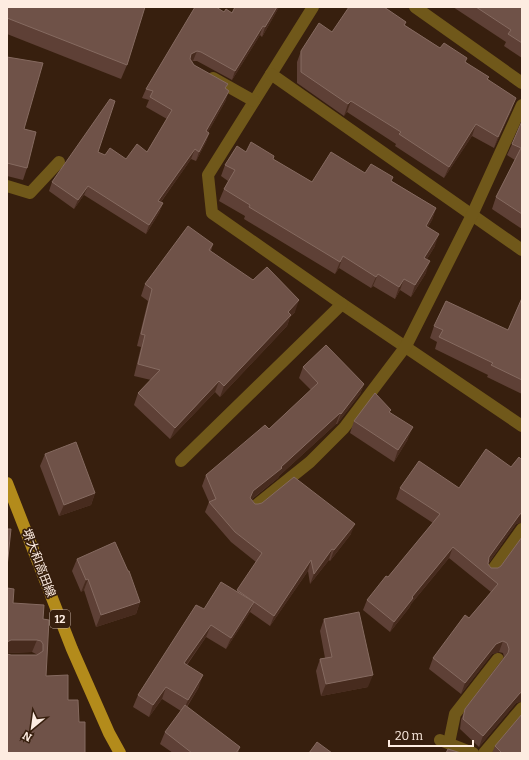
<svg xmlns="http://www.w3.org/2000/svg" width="529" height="760" viewBox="0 0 529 760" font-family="Bitter,'Noto Sans JP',serif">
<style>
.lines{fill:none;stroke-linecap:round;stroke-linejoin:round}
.minor{stroke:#70581a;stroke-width:12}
.major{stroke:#b38b1b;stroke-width:12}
.wall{fill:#5e4036}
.shaded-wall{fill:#472b1e}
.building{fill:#6f5248;stroke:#856a60}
.labels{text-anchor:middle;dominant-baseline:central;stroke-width:3.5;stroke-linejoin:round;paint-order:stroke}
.shield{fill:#371f0e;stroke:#c2aea2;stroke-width:1}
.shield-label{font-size:11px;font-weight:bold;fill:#fdece1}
.street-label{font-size:12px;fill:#fdece1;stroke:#371f0e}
</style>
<rect width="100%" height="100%" fill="#371f0e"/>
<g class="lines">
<g class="minor">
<polyline points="313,7 208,175 212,213 342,304 522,426"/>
<polyline points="415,7 522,83"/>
<polyline points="271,74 522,250"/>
<polyline points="213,78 254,101"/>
<polyline points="7,186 30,193 59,162"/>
<polyline points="181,461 342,304"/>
<polyline points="254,507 310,462 344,428 406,346 472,215 522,105"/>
<polyline points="491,572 522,529"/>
<polyline points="440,740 473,753"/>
<polyline points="449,743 455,714 498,659"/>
<polyline points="484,753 522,708"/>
</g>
<polyline class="major" points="7,483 72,649 109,733 120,753"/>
</g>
<g class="wall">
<polygon points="7,7 127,65 121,79 7,34"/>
<polygon points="235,7 279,7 262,37 260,35 232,80 197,61 193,61 192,62 194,65 226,89 226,100 208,132 209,133 206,142 196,161 191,159 161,202 163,203 159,213 146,234 84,195 74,209 49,191 52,182 98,152 105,155 126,159 147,152 167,119 146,107 149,100 142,98 146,89 224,12 232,13"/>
<polygon points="453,7 522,7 522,58 504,46 506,42"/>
<polygon points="406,22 405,25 440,48 466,62 488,79 512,109 494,148 472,136 444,178 395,146 396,144 347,112 344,116 297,83 297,62 301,51 332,32"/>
<polygon points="7,57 24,129 27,168 23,180 7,176"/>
<polygon points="522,121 522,229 492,209 496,197 515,160 507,155 512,144"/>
<polygon points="246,152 273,159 312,182 365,173 392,181 436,208 432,220 428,227 435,246 427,259 426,273 411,297 400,290 395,299 373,286 371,288 339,268 335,274 244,219 245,216 219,201 224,189 228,181 221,176 225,165"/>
<polygon points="213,244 211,251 295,312 290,317 287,326 220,397 215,392 170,439 134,405 138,393 151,380 134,376 141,347 137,346 148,301 141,296 145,284"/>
<polygon points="522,298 522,394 487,377 488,375 435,349 437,342 430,338 434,326 508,330"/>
<polygon points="303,367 364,384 360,394 337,424 336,424 279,476 278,478 252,499 255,504 351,534 330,561 329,560 310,584 308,571 270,626 250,612 226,649 206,637 187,665 199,687 187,707 240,747 238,753 173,753 160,744 165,732 181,711 162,699 149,717 133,707 138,695 204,609 237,591 256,562 231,542 205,512 209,502 202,486 206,475 269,429 311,390 299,378"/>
<polygon points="390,412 408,439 394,462 350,433 354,421"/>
<polygon points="45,454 95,493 91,505 59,516 40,466"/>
<polygon points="522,460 522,522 516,524 488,564 491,568 498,568 501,566 522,537 522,701 516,703 479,747 460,729 461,720 465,709 504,657 503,653 499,652 492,654 461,694 429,669 433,658 469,618 491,592 449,558 411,604 409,608 390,632 363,610 367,600 388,577 433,523 396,499 400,488 459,488 511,467"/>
<polygon points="77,559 140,602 136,614 96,627 84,590 81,592 72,571"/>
<polygon points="13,603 43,619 46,676 68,700 79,722 7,654 11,655 37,655 36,654 32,652 7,653"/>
<polygon points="324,619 368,687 321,696 316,671 320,659 325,658 320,631"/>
<polygon points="495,746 522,753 492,753"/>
</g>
<g class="shaded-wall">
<polygon points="277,7 279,7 262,37 265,27"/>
<polygon points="263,26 260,35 232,80 235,71"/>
<polygon points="197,51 193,61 188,64 191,54"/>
<polygon points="229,91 226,100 203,141 206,131"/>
<polygon points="516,98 512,109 494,148 498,137"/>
<polygon points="351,101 347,112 344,116 348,104"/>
<polygon points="476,124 472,136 444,178 449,167"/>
<polygon points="209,133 206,142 196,161 199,152"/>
<polygon points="195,149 191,159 155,210 158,201"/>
<polygon points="88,186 84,195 74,209 78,200"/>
<polygon points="163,203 159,213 146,234 149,225"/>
<polygon points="436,208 432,220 422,237 426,226"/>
<polygon points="439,234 435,246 420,270 424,258"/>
<polygon points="343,256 339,268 335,274 340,262"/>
<polygon points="430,261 426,273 411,297 415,285"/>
<polygon points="378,274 373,286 371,288 376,277"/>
<polygon points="404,279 400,290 395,299 399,287"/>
<polygon points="299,300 295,312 290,317 287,326 220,397 224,386 288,312"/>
<polygon points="219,381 215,392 170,439 175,428"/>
<polygon points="364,384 360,394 337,424 341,414"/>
<polygon points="340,413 336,424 279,476 278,478 249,501 253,491 281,467"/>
<polygon points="413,427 408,439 394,462 398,450"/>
<polygon points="95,493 91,505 59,516 64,505"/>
<polygon points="522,513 522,522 516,524 485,568 489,557 520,514"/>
<polygon points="355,524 351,534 330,561 334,550"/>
<polygon points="453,547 449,558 411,604 409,608 390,632 394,622 412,597"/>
<polygon points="332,549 329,560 310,584 314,574"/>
<polygon points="311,560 308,571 270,626 274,616"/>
<polygon points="88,579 84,590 81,592 86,580"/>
<polygon points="140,602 136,614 96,627 101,615"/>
<polygon points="254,602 249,614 226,649 231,638"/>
<polygon points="211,625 206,637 179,675 184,663"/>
<polygon points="11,640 37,640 32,652 7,653 7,642"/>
<polygon points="503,641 499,652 492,654 461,694 465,683 496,644"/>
<polygon points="203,675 199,687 183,712 188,700"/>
<polygon points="373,675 368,687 321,696 326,684"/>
<polygon points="166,687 162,699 149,717 153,705"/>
<polygon points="522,692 522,701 516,703 479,747 483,736 520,693"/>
</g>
<g class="building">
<polygon points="7,7 145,7 127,65 7,18"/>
<polygon points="195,7 216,7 224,12 226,9 232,13 235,7 277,7 265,27 263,26 235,71 201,52 197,51 191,54 190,59 194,65 228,84 225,88 229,91 206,131 209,133 199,152 195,149 158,201 163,203 149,225 88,186 78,200 52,182 110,99 115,101 98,152 105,155 110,148 126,159 137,144 147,152 172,110 150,97 153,91 146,89"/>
<polygon points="349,7 384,7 406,22 404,25 440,48 444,43 467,58 465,62 489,77 487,79 516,98 498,137 476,124 449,167 399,134 401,132 351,101 348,104 301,72 301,51 319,23 332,32"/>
<polygon points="476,7 522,7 522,43 508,34 511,30"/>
<polygon points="7,57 43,63 24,129 36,132 27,168 7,163"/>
<polygon points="522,121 522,214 496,197 521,148 512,144"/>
<polygon points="251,142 274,156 273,159 312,182 331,152 365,173 371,164 393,177 391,181 436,208 426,226 439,234 424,258 430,261 415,285 404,279 399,287 378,274 376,277 343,256 340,262 249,207 250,205 224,189 235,170 225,165 237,146 246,152"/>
<polygon points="188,226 213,244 209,250 253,280 267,267 299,300 288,312 291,315 224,386 219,381 175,428 138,393 160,370 138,364 145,335 141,334 152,289 145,284"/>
<polygon points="522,298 522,380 491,365 493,363 439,337 443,330 434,326 446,301 508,330"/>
<polygon points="326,345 364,384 341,414 340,413 281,467 282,468 253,491 250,498 255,504 258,504 262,503 294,477 355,524 334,550 332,549 314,574 311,560 274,616 237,590 262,553 235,532 209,502 216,499 206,475 265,425 269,429 318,383 303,367"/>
<polygon points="375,393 391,410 389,412 413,427 398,450 354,421"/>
<polygon points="76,442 95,493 64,505 45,454"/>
<polygon points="486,449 511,467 519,457 522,460 522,513 520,514 489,557 488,564 491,568 498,568 501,566 522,537 522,692 520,693 483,736 463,719 465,709 508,653 509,649 507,643 503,641 496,644 465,683 433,658 465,615 469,618 498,584 453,547 412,597 413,598 394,622 367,600 386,576 388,577 440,514 400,488 419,461 459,488"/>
<polygon points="7,529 11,529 7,567"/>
<polygon points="115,542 128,571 129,571 140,602 101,615 88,579 86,580 77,559"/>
<polygon points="221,582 254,602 231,638 211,625 184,663 203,675 188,700 166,687 153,705 138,695 196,605 204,609"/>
<polygon points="7,588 14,589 13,603 44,605 43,619 49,620 46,676 68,675 68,700 78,700 79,722 85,722 85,753 7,753 7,653 7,654 11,655 37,655 43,651 43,644 41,641 37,640 11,640 7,642"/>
<polygon points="359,612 373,675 326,684 320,659 332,657 324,619"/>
<polygon points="185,705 240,747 236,753 192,753 165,732"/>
<polygon points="522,714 522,753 502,753 495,746"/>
<polygon points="317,742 332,753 309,753"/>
<polygon points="448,749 461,753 446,753"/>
</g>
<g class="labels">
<rect class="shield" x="50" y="610" width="20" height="18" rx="3"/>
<g class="shield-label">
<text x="60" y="619">12</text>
</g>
<g class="street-label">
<text transform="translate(39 563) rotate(69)">堺大和高田線</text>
</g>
</g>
<rect width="529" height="760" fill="none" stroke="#fdece1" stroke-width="16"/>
<g transform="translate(32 728) rotate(209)" stroke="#371f0e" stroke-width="3" paint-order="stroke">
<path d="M0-3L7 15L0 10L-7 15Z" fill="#fdece1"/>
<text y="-6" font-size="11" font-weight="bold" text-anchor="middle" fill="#fdece1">N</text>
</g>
<path d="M389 740v6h84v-6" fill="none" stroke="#fdece1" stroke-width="2"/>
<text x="395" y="740" font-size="12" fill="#fdece1" stroke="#371f0e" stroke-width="3" paint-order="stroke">20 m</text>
</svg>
